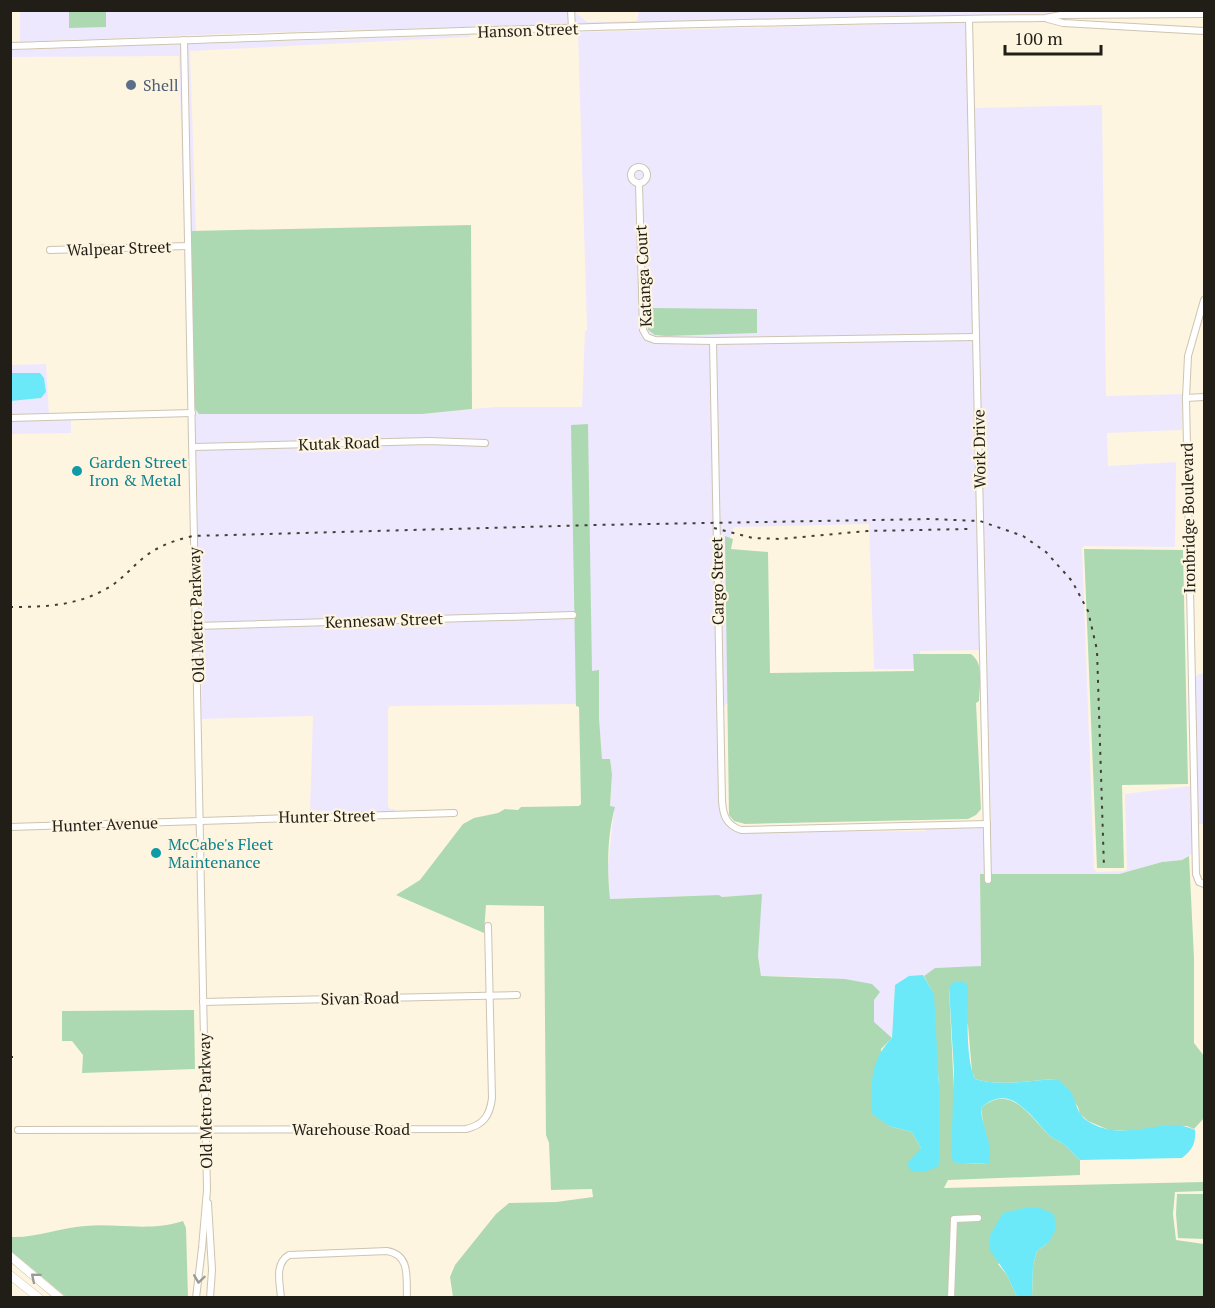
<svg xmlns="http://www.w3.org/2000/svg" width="1215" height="1308" viewBox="0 0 1215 1308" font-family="'PT Serif',serif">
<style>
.commercial{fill:#eee8fe;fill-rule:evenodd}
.green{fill:#add9b2}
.water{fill:#6ce9f8}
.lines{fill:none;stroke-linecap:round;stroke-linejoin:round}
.minor-casing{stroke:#cdc4b1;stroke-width:8}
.major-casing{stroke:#cdc4b1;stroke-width:9}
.minor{stroke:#fff;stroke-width:6}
.major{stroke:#fff;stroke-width:8}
.rail{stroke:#433f36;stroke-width:2;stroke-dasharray:3 6;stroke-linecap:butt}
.oneway{stroke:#9b9a97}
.service-dot{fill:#5c6f8a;stroke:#fef5e0;stroke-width:2}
.culture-dot{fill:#0f9aa8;stroke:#fef5e0;stroke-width:2}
.labels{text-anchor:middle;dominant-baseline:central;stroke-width:4.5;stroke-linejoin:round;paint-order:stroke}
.street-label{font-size:16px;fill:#211e17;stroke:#fef5e0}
.service-label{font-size:16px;fill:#4e5e75;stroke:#fef5e0;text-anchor:start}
.culture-label{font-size:16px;fill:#0d838f;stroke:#fef5e0;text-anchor:start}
</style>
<rect width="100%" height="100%" fill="#fef5e0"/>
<g class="commercial">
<polygon points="568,10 569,24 250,33 20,42 20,11"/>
<polygon points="639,10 1097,11 1061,11 1042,14 575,24 574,11 587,22 637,21"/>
<path d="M973,22L975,108L1102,105L1106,396L1183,394L1182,430L1107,433L1108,466L1176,462L1175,547L1084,546L1082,548L1094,869L1097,872L1124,871L1127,869L1125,794L1190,786L1188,683L1199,674H1204V824H1199L1198,850L1182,860L1162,862L1119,874H980L981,967L935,968L924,976L895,985L892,1038L874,1023V1000L819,977L761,976L758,956L761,894L722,897L719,895L610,899L608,867L614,807H610L612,774L610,760L602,759L599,718V670L576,704L390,706L388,709V806L390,809H395V815L310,810L313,716L202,719L195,409L199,414H422L494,407H582L585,331L587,330L578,32ZM869,524L874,669H921L920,651L986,650L991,824L928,823L925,831L764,832L733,824L726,815L724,707L726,704L733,703L727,548L733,529L735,527Z"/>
<polygon points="470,35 470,37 190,51 196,231 191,231 187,44"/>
<polygon points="181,44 183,160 186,295 179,56 11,57 10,50"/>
<polygon points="46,364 49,414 71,418 71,433 11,434 11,401 41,398 40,373 11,373 10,365"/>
</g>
<g class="green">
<polygon points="69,11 106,11 106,27 69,28"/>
<polygon points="471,225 472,409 422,414 199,414 195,409 191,231"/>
<polygon points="648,308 757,309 757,333 666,336 655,335 648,330"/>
<path d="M588,424L592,671L599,670V718L602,759H610L612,774L610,806L615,807C607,836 607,869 610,899L719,895L722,897L762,894L758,956L761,976L845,979L872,984L880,992L874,1000V1022L892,1038L881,1049L889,1126L912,1132L921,1148L938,1167L939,1086L932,991L924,976L935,968L981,966L980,874H1119L1162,862L1182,860L1189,856L1194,958V1043L1204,1056V1118L1194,1129L1187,1126H1166L1134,1131L1109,1130L1088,1121L1080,1114L1078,1107L1058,1079C1031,1080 1001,1087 975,1079L972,1072L968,1025L949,987L954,1092L963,1164L989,1163L981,1108C1011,1082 1030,1117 1050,1136C1054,1139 1059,1141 1062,1143C1069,1148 1074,1155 1080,1160V1175L948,1180L944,1188L1204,1182V1191L1175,1192L1173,1214L1176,1240L1204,1244V1297H1032L1033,1265L1037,1251L1049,1242L998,1264L1007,1275L1017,1297H453L450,1277L455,1265L496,1214L509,1203L556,1202L593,1197L592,1189L551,1190L549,1143L546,1135L544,906L486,905L484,933L396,895L420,880L463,824L474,818L498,813L505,809L518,810L521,807L579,806L581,804L579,707L576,706L571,425Z"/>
<path d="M725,536L733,539L731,549L768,552L770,673L914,671L913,654H971C985,664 979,686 979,701L976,703L981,809L976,815L968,819L745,824L734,821L729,815Z"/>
<polygon points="1084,549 1183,550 1188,784 1122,785 1124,868 1097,868"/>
<polygon points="194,1010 195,1069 82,1073 83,1055 72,1041 62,1041 62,1011"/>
<polygon points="1177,1194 1204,1194 1204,1239 1178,1238 1176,1214"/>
<path d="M183,1221L186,1228L188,1297H66L11,1251V1237C36,1238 59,1228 85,1226C118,1223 150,1232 183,1221Z"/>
</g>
<g class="water">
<polygon points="11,373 40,373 44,378 46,392 41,398 11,401"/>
<path d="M923,975L934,994L939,1086V1162L938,1167L923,1172H912L907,1164L921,1148L912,1132L889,1126L871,1113C871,1084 870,1060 892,1038L895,985L909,976Z"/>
<path d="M954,982H963L968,985C968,1009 965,1058 975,1079C1001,1087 1031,1080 1058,1079C1062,1083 1067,1087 1071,1092C1076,1102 1077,1113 1086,1120C1124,1146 1162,1114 1195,1130C1196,1142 1193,1150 1182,1158L1080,1160C1074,1155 1069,1148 1062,1143C1059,1141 1054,1139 1050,1136C1031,1117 1011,1081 981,1108C981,1125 994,1146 989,1163L963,1164L953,1162L951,1154L954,1072L949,987Z"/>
<polygon points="1024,1208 1040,1208 1054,1214 1056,1229 1049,1242 1037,1251 1033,1265 1032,1297 1017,1297 1007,1275 990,1250 990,1235 1003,1213"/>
</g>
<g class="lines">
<defs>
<g id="minor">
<polyline points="571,10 572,28"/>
<polyline points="969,19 988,880"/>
<polyline points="1048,19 1063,23 1204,31"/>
<polyline points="184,40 207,1190 202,1248 196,1298"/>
<path d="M10,46C355,35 700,21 1045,18L1061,15L1204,14"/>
<circle cx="639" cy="175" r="8"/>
<polyline points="639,184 643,330 647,337 655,340 713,341"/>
<polyline points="50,250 188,246"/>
<polyline points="1204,300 1188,356 1186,398 1196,874 1199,882 1204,884"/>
<path d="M976,337L713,341L722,801C723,815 726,825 741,830L987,824"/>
<polyline points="1186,398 1204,397"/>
<polyline points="10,418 192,413"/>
<polyline points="193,447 429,441 485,443"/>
<polyline points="196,626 573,615"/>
<polyline points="10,827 454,813"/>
<polyline points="203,1002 517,995"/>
<path d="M18,1130L466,1129C483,1125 490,1116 492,1098L488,926"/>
<polyline points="208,1203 212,1270 210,1298"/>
<path d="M281,1298C280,1283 274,1264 289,1255L387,1251C411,1255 406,1278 407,1298"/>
<polyline points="951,1298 954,1219 978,1218"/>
</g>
<g id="major">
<polyline points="10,1256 60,1298"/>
<polyline points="10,1275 39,1298"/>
</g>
</defs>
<use href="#minor" class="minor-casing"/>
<use href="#major" class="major-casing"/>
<use href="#minor" class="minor"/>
<use href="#major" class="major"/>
<g class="rail">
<polyline points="714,528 753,538 780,539 867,531 968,529"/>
<path d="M10,607C43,607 75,606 104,590C120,582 130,569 143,558C158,546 175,540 193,536L594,525L931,519L980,521L1023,536L1046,552L1072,581L1088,611L1097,650L1104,868"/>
<polyline points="10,1057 13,1057"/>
</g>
</g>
<defs><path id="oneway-chevron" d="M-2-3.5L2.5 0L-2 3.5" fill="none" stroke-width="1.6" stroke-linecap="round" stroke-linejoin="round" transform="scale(1.5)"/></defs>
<g class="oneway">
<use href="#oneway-chevron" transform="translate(35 1277) rotate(-140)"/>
<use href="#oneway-chevron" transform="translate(199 1279) rotate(98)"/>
</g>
<circle class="service-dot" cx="131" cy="85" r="6"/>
<g class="culture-dot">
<circle cx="77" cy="471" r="6"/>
<circle cx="156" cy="853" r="6"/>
</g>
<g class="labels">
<g class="street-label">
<text transform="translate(528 30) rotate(-2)">Hanson Street</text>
<text transform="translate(119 248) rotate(-2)">Walpear Street</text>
<text transform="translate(643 276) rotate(-93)">Katanga Court</text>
<text transform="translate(339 443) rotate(-2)">Kutak Road</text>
<text transform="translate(979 449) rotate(-91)">Work Drive</text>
<text transform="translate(1188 518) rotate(-91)">Ironbridge Boulevard</text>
<text transform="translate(717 581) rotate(-91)">Cargo Street</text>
<text transform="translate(196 615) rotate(-92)">Old Metro Parkway</text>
<text transform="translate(384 620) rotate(-2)">Kennesaw Street</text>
<text transform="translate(327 816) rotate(-1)">Hunter Street</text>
<text transform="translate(105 824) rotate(-2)">Hunter Avenue</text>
<text transform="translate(360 998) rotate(-1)">Sivan Road</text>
<text transform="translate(205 1101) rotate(-91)">Old Metro Parkway</text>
<text x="351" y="1129">Warehouse Road</text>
</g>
<g class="service-label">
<text x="143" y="85">Shell</text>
</g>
<g class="culture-label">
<text x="89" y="462">Garden Street<tspan x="89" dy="18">Iron &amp; Metal</tspan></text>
<text x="168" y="844">McCabe's Fleet<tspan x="168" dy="18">Maintenance</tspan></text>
</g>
</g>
<rect width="1215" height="1308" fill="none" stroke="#211e17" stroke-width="24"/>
<path d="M1005 45v9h96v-9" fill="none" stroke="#211e17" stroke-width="3"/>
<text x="1014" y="45" font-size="18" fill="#211e17" stroke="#fef5e0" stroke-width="4.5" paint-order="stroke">100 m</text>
</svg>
